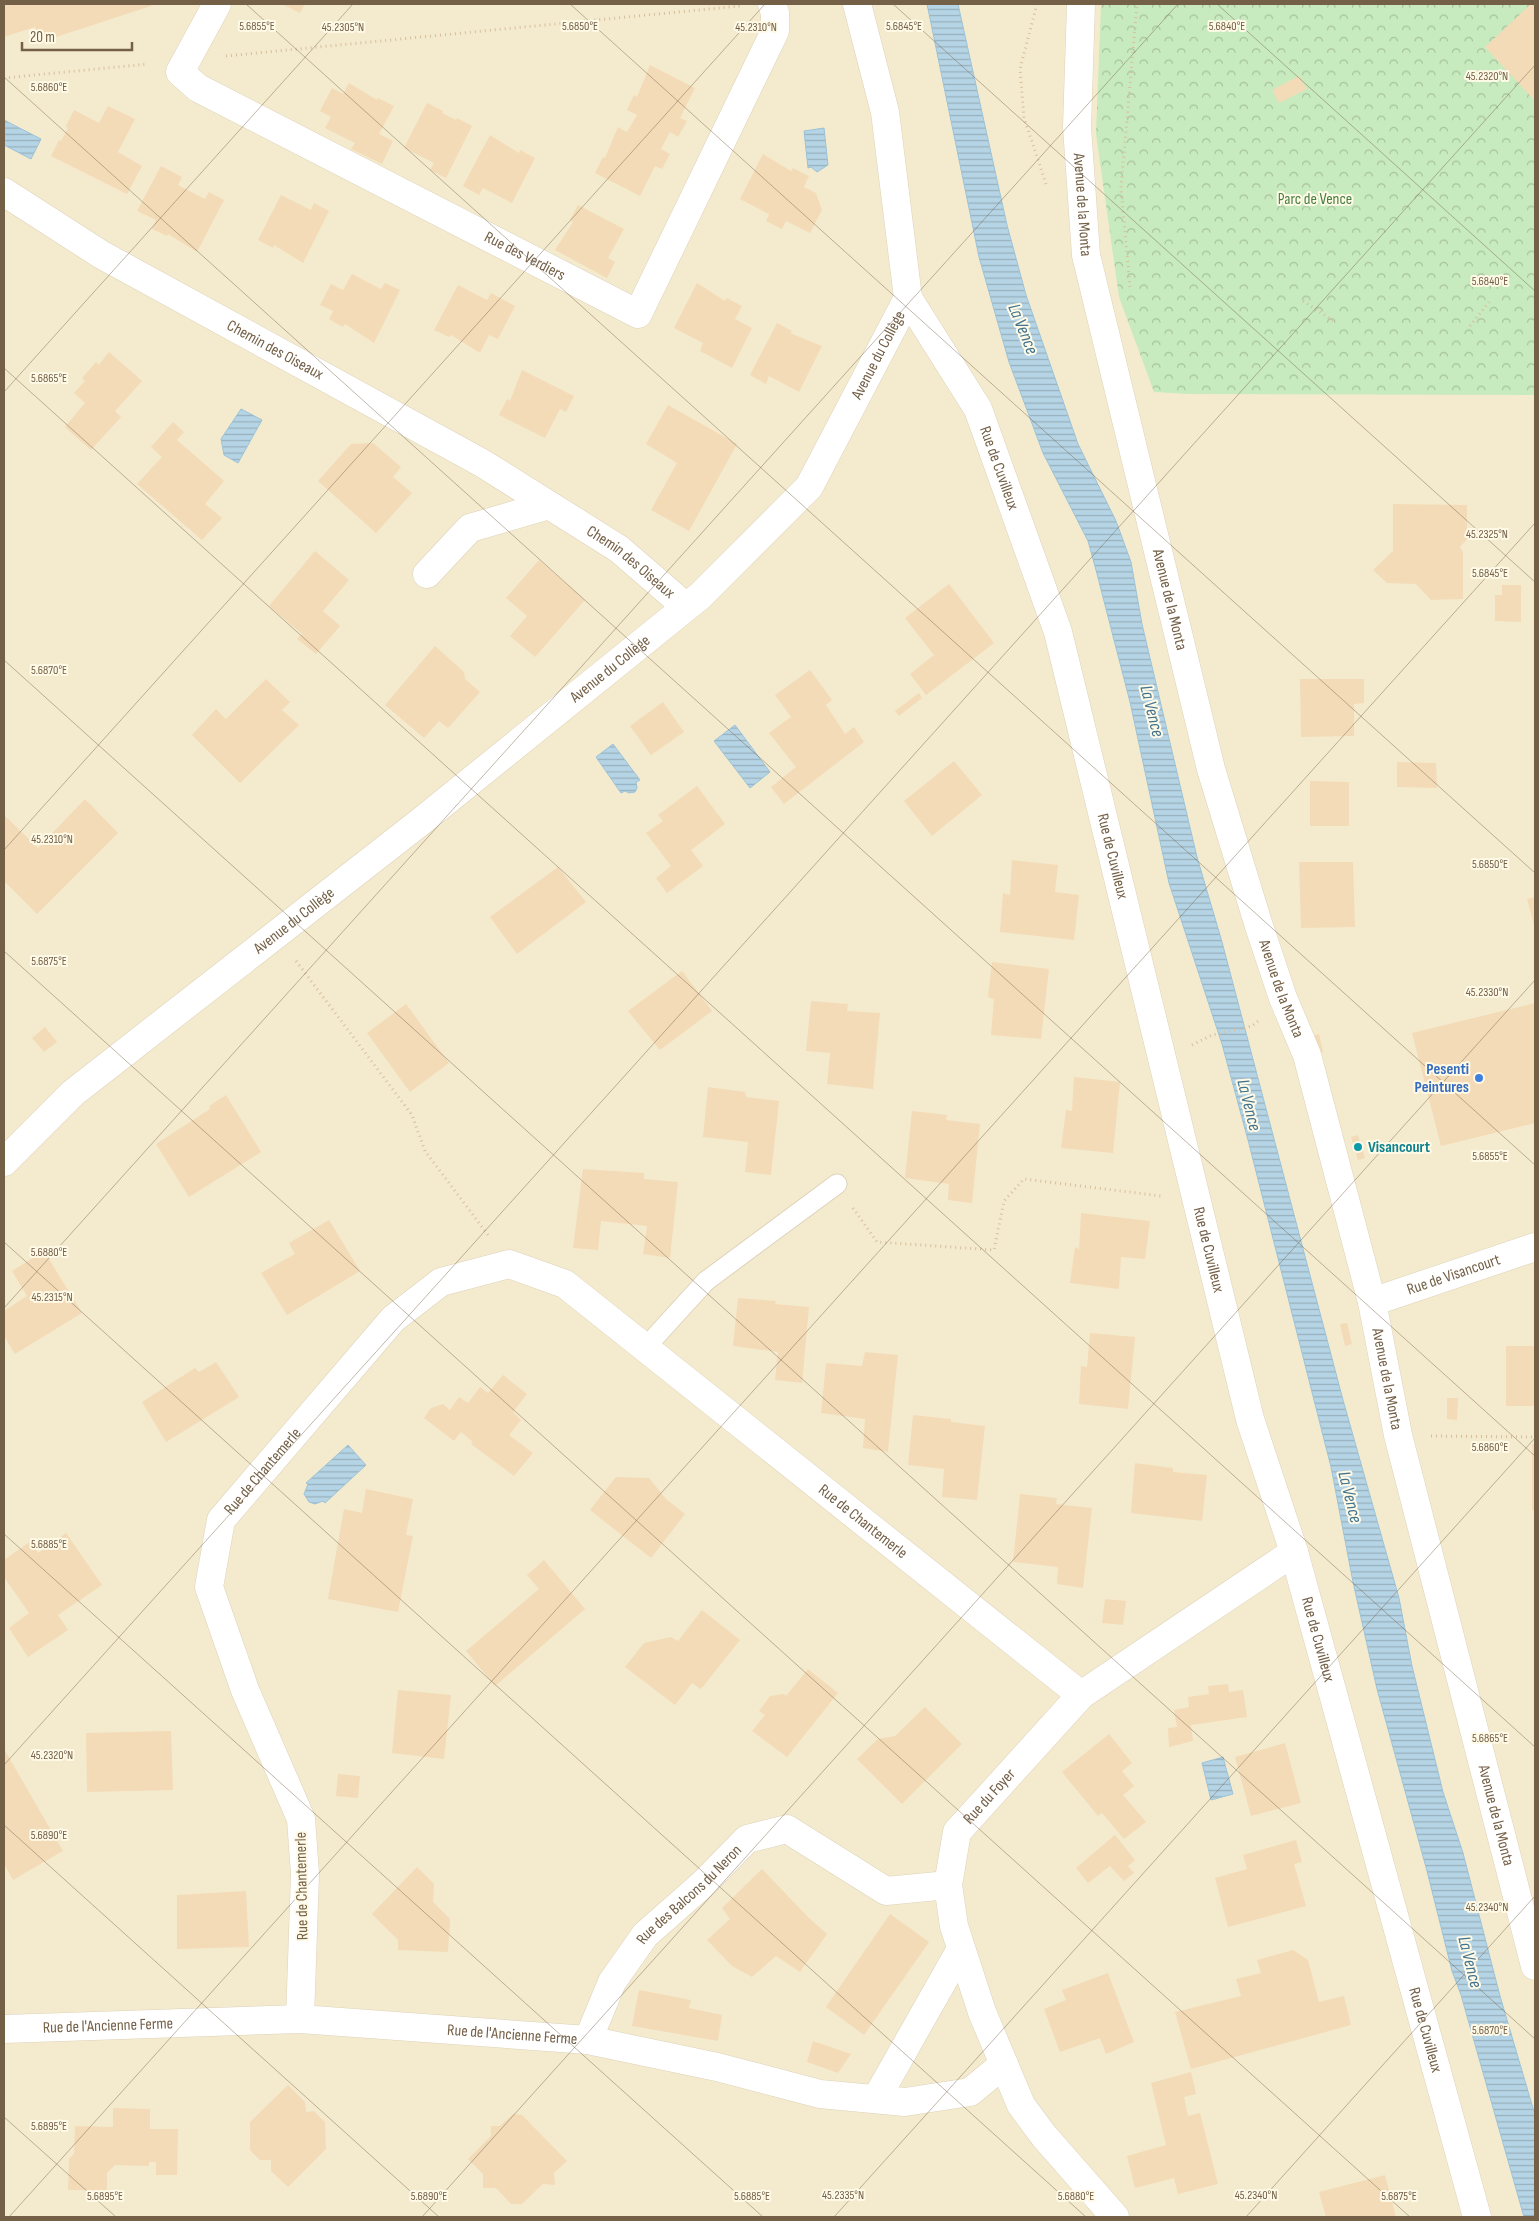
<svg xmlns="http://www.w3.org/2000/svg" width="1539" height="2221" viewBox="0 0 1539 2221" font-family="'Sofia Sans Condensed',sans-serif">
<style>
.residential{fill:#f4ebce}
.forest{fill:url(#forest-crowns)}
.water{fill:url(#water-rules);stroke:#9bc3d8}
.building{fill:#f3dbb7}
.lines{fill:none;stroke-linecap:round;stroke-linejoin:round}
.service-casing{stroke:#ded2b9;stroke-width:21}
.minor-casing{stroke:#ded2b9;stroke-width:29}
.tertiary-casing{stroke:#ded2b9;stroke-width:29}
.path{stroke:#d7be9b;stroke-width:3;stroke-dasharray:1 4;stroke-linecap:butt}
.service{stroke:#fff;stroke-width:19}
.minor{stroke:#fff;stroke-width:28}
.tertiary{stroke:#fff;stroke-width:28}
.ticks{fill:none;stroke:#746047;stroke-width:1;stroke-opacity:0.45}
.shop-dot{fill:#3f7fe0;stroke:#fffae7;stroke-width:2}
.culture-dot{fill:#0f9aa8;stroke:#fffae7;stroke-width:2}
.labels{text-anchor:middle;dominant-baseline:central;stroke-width:4;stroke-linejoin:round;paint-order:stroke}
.park-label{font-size:16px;fill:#478041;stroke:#fffae7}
.street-label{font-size:16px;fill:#746047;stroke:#fffae7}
.shop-label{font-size:16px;font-weight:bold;fill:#366cbe;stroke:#fffae7;text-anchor:end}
.culture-label{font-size:16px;font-weight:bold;fill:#0d838f;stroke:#fffae7;text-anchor:start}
.water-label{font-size:18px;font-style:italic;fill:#42748f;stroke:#fffae7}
.ticks-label{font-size:12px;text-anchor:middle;fill:#746047;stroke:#fffae7;stroke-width:4;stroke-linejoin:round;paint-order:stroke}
</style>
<defs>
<pattern id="forest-crowns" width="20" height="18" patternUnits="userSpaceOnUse" patternTransform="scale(1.25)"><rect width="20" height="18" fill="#c8eabf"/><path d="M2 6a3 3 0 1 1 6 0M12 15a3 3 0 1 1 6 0" fill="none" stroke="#a7c19d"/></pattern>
<pattern id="water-rules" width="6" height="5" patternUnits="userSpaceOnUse" patternTransform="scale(1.25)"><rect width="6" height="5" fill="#b5d5e6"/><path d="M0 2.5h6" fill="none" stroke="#98b0bc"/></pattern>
</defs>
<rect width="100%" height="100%" fill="#fdf7e0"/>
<rect class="residential" x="4" y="4" width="1531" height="2213"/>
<polygon class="forest" points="1101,4 1535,4 1535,395 1190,394 1154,392 1119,297 1096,134"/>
<g class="water">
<polygon points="927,4 958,4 1007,225 1026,295 1078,444 1116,521 1131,562 1142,624 1197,857 1222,942 1343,1400 1399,1598 1412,1666 1443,1792 1463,1853 1500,1996 1535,2115 1535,2217 1524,2217 1461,1995 1452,1971 1427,1871 1377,1689 1353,1582 1331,1467 1248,1140 1222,1044 1169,883 1130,702 1096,570 1088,541 1043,453 1009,362 979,257"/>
<polygon points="4,120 41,139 31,159 4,145"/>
<polygon points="824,128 828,165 817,172 811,167 808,168 804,131"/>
<polygon points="241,409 262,420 238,463 224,455 221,439"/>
<polygon points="735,725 770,772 750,788 714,741"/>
<polygon points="613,744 640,780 636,782 637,788 635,792 629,793 625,791 621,793 596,757"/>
<polygon points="348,1445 366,1465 325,1503 323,1501 315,1504 309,1502 304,1494 308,1484 306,1483"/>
<polygon points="1223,1757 1233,1794 1211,1800 1202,1763"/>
</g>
<g class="building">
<polygon points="4,4 151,4 151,6 41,42 35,27 4,37"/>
<polygon points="282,4 305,4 300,13"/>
<polygon points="1531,4 1535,4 1535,101 1485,47"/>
<polygon points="650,65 695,88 680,118 687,121 678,137 670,132 661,149 670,154 662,169 655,166 640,196 595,173 603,157 605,158 618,127 627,132 637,115 627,110 634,95 637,97"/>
<polygon points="1299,76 1307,89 1279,103 1272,90"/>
<polygon points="349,83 377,100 378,98 394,106 379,134 393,141 382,164 351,149 355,143 325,128 331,117 320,111 332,88 343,94"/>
<polygon points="427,103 443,111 442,113 456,120 457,118 472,126 446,178 430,170 434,163 404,148"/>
<polygon points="108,106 135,119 118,152 142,166 127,194 51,156 59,140 61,141 68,128 66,126 74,110 99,123"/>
<polygon points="490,135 519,153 520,150 535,158 512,203 483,188 479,195 463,186"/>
<polygon points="763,154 791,171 793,168 809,176 804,187 816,193 822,210 810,233 786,221 782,229 766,221 769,214 740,199"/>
<polygon points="161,166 182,177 178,185 205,199 209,192 224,200 197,252 168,234 167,236 152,229 156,220 137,211"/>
<polygon points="281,195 311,210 314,203 329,211 303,263 274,245 273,248 258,240"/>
<polygon points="578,205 624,229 608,258 615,262 607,278 555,250 573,222 570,220"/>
<polygon points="352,274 381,289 385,283 400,290 374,343 345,324 343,327 329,319 333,311 320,305 331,284 343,290"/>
<polygon points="697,283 725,301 727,298 742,306 735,319 752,328 732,368 700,351 703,343 674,328"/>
<polygon points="458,285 487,300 491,293 515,306 498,339 489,335 480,353 451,335 449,337 434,330"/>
<polygon points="777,323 792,331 790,333 822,346 799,392 769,376 766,384 750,375"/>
<polygon points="109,352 142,381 115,411 121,417 91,450 65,427 85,403 74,393 85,381 82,378 96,362 99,365"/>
<polygon points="522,370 574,396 566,412 560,409 545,438 499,415 507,399 510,401"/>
<polygon points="668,405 737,444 689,531 651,510 677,463 646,444"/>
<polygon points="173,422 184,432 177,440 224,481 205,504 222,518 202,540 137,484 162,457 151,447"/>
<polygon points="373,443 401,467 393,477 412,493 376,533 318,481 351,444"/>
<polygon points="1393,504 1467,505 1467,539 1460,547 1463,552 1463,599 1431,600 1416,584 1387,583 1373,570 1393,551"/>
<polygon points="315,551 349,580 323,611 340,626 316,654 297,639 302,634 269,606"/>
<polygon points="539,560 585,600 535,657 510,636 527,616 506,598"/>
<polygon points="949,584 994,643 926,695 910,674 934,655 905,618"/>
<polygon points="1502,585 1521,585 1521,622 1495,621 1495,595 1502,595"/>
<polygon points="435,646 464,672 465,679 480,692 448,728 439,721 424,738 385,705"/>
<polygon points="810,670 832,700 826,705 845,734 854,727 864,742 784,804 771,787 796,767 769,733 791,717 775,695"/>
<polygon points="266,679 290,702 282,710 299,725 240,783 192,735 216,709 226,719"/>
<polygon points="1300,679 1364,679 1364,703 1354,704 1354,736 1301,737"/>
<polygon points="919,693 922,698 899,716 895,711"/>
<polygon points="663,702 684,732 651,755 630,726"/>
<polygon points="954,761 982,795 932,836 904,801"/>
<polygon points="1397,762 1436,763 1437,788 1397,787"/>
<polygon points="1310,781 1349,782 1349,826 1310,826"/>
<polygon points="697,786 725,824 691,850 703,866 667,893 656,878 671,866 646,833 663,821 658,815"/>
<polygon points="85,799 118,833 37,914 4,881 4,815 38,848"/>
<polygon points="1012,860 1058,865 1055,892 1079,895 1074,940 1000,932 1003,893 1010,895"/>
<polygon points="1299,862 1353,862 1355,927 1301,928"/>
<polygon points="558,867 586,902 517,954 490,917"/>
<polygon points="1535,897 1535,929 1527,899"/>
<polygon points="992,962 1049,969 1041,1039 991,1035 994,999 988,997"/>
<polygon points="682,971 712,1011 660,1050 628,1011"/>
<polygon points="811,1001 848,1004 847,1011 880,1013 873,1089 827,1084 830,1053 806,1051"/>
<polygon points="1535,1003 1535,1123 1441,1146 1412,1033"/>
<polygon points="406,1004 449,1063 410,1092 367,1033"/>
<polygon points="45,1027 57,1042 44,1052 32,1038"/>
<polygon points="1319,1034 1323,1052 1316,1054 1312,1036"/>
<polygon points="1074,1077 1120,1082 1113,1153 1061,1148 1066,1110 1072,1111"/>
<polygon points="708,1087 745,1092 746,1097 779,1101 771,1175 745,1172 748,1142 703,1137"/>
<polygon points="226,1095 261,1152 189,1197 156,1144 210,1109 209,1106"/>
<polygon points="912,1111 947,1115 946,1120 980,1124 972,1203 948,1200 949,1184 905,1178"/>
<polygon points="1358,1135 1365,1158 1358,1160 1351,1137"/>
<polygon points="583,1169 644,1173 644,1179 678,1182 670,1258 643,1254 647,1226 601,1221 598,1250 573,1248"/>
<polygon points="1081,1213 1150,1221 1145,1259 1121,1257 1119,1289 1070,1283 1075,1247 1079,1249"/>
<polygon points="329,1220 360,1271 287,1315 261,1273 295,1254 289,1243"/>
<polygon points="44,1251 82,1313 15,1354 4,1336 4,1311 27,1296 12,1271"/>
<polygon points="738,1298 776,1301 775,1304 809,1307 802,1383 775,1380 778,1352 733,1346"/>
<polygon points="1347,1323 1352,1344 1345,1346 1340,1324"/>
<polygon points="1090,1333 1135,1337 1128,1409 1079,1404 1081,1366 1087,1367"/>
<rect x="1506" y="1346" width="29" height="60"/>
<polygon points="865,1352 898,1355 888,1452 863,1448 865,1419 821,1413 826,1363 862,1366"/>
<polygon points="216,1362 239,1397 166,1442 142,1402 195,1368 199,1372"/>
<polygon points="503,1375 527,1394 513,1412 521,1420 509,1435 533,1453 514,1476 471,1444 473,1442 461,1432 454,1441 424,1418 431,1408 443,1404 450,1410 459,1397 468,1403 480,1387 488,1393"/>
<polygon points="1447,1398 1458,1398 1457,1420 1447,1419"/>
<polygon points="913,1415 951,1419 951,1422 985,1426 977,1500 942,1497 944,1469 908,1465"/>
<rect x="1532" y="1444" width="3" height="66"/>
<polygon points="1135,1463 1173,1468 1173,1472 1207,1475 1202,1521 1131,1513"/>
<polygon points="616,1477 649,1478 666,1499 685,1514 651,1558 590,1510"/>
<polygon points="366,1489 413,1499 406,1535 413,1536 398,1612 328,1599 344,1509 362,1513"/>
<polygon points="1020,1494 1057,1498 1056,1504 1092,1508 1083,1588 1057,1584 1058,1567 1013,1562"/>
<polygon points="66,1533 102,1585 58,1615 68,1630 28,1657 9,1628 29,1613 4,1577 4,1560 31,1541 38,1553"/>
<polygon points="544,1560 585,1609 495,1686 466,1651 539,1589 527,1575"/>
<polygon points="1105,1599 1126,1601 1123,1625 1102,1623"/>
<polygon points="702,1610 740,1640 701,1689 692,1683 675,1705 625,1667 644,1643 671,1637 678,1641"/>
<polygon points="808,1669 838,1693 787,1757 752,1731 765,1715 759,1711 770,1696 784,1694 786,1696"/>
<polygon points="1228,1684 1229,1692 1243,1690 1247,1717 1191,1725 1193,1741 1169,1747 1168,1728 1177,1727 1174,1710 1189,1707 1188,1697 1209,1694 1208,1686"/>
<polygon points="398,1690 451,1695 444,1759 392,1753"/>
<polygon points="925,1707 962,1744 902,1804 857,1759 878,1739 895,1736"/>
<polygon points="171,1731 173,1790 87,1792 86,1733"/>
<polygon points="1109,1734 1132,1763 1122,1771 1134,1786 1123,1795 1146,1822 1124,1839 1102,1813 1098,1816 1062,1772"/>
<polygon points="1285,1743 1301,1803 1251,1816 1235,1757"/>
<polygon points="4,1749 63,1851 13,1880 4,1864"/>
<polygon points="338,1774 360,1776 358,1798 336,1796"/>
<polygon points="1115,1835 1135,1860 1128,1866 1134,1873 1124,1881 1110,1866 1088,1883 1076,1868"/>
<polygon points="1296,1840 1302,1862 1294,1864 1306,1906 1228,1927 1215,1878 1247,1869 1243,1855"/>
<polygon points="417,1867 434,1884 433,1902 450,1919 448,1952 398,1950 398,1940 372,1914"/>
<polygon points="762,1869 809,1918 827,1934 800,1972 776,1956 752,1977 732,1966 707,1940 730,1919 722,1908"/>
<polygon points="246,1891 249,1947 177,1949 177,1895"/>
<polygon points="890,1914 929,1942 864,2035 826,2007"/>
<polygon points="1293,1950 1308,1960 1319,2002 1344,1996 1351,2025 1191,2069 1175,2012 1241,1996 1236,1979 1261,1973 1257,1960"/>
<polygon points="1108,1973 1134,2042 1106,2054 1100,2038 1060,2052 1044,2009 1066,2000 1062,1990"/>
<polygon points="639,1990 691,2000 689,2008 722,2015 718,2041 632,2026"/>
<polygon points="813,2041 851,2054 838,2073 807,2062"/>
<polygon points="1191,2072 1196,2094 1184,2097 1188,2116 1200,2113 1218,2184 1178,2194 1174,2178 1135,2188 1127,2156 1166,2145 1151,2083"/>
<polygon points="288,2085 305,2102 306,2112 314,2111 325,2122 326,2149 288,2187 271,2171 271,2160 260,2160 250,2150 250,2122"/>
<polygon points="113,2108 150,2109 150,2129 178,2129 177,2175 156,2175 156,2162 149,2162 149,2166 115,2165 107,2173 107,2190 68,2190 69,2159 74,2154 75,2126 113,2127"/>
<polygon points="513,2114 522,2115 567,2161 554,2173 555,2185 543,2184 522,2204 511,2204 496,2188 483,2188 483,2174 468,2159 491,2136 491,2126 500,2126"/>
<polygon points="1385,2175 1396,2217 1326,2217 1319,2192"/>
</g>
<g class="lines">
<defs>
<polyline id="service" points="645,1348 706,1281 837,1184"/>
<g id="minor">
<path id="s1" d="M217,4L180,72L198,88L638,314L775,31V13L772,4"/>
<path id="s2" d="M4,192L102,255L482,463L549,505"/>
<path id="s3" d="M908,298L978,409L1058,632L1250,1419L1294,1552L1477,2217"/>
<path id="s4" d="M427,574L470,528L549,505L619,549L685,606"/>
<path id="s5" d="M4,1162L73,1093L419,823L700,596L809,487L908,298L885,112L857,4"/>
<path id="s6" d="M1372,1302L1535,1247"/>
<path id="s7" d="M300,2019L305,1874L301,1819L245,1690L209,1587L221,1520L393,1319L441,1282L509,1264L565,1284L1081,1695"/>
<path id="s8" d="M4,2029L300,2019L588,2040L717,2067L820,2094L905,2102L970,2092L1004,2064"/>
<path id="s9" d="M588,2040L612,1982L645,1935L704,1883L747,1839L787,1829L886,1891L948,1885"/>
<polyline points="876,2099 961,1949"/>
<path id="s10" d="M1115,2217L1044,2136L1021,2105L982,2012L954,1926L948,1885L957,1832L1081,1695L1294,1552"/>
</g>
<g id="tertiary">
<path id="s11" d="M1081,4L1077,127L1086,255L1211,769L1258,923L1283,998L1307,1055L1372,1302L1398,1435L1535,1966"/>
</g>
</defs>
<use href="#service" class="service-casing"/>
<use href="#minor" class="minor-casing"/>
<use href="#tertiary" class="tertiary-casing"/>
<g class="path">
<polyline points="1037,4 1020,69 1024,118 1046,184"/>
<polyline points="226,56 740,6"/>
<polyline points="4,78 148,64"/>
<polyline points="1130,287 1121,188 1137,4"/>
<polyline points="1303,301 1335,322"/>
<polyline points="1470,326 1489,302"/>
<polyline points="296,961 412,1115 425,1151 488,1235"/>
<polyline points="1192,1045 1212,1035 1252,1026 1258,1021"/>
<polyline points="853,1208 877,1242 994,1250 1004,1201 1024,1179 1161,1196"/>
<polyline points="1431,1436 1535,1437"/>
</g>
<use href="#service" class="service"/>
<use href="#minor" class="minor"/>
<use href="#tertiary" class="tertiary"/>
</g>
<path class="ticks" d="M246,4L1535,1165M570,4L1535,873M893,4L1535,582M1217,4L1535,291M4,77L1535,1456M4,368L1535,1747M4,392L353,4M4,660L1535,2039M4,850L765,4M4,951L1410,2217M4,1242L1086,2217M4,1308L1178,4M4,1534L763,2217M4,1765L1535,65M4,1825L439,2217M4,2117L116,2217M9,2217L1535,523M422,2217L1535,980M834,2217L1535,1438M1246,2217L1535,1896"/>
<circle class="shop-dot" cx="1479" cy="1078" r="5"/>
<circle class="culture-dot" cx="1358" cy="1147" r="5"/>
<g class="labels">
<g class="park-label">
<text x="1315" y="199">Parc de Vence</text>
</g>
<g class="street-label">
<text stroke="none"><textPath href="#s11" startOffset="201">Avenue de la Monta</textPath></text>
<text stroke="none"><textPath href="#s1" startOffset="469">Rue des Verdiers</textPath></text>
<text stroke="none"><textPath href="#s2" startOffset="314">Chemin des Oiseaux</textPath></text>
<text stroke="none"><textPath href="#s5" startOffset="1201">Avenue du Collège</textPath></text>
<text stroke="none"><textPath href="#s3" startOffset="194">Rue de Cuvilleux</textPath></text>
<text stroke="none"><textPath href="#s4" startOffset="245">Chemin des Oiseaux</textPath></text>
<text stroke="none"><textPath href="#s11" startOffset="606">Avenue de la Monta</textPath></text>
<text stroke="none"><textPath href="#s5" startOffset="782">Avenue du Collège</textPath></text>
<text stroke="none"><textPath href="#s3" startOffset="599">Rue de Cuvilleux</textPath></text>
<text stroke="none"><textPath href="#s5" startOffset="378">Avenue du Collège</textPath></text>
<text stroke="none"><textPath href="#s11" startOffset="1011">Avenue de la Monta</textPath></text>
<text stroke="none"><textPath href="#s3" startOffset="1004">Rue de Cuvilleux</textPath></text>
<text stroke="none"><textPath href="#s6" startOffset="86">Rue de Visancourt</textPath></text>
<text stroke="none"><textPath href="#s11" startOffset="1416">Avenue de la Monta</textPath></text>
<text stroke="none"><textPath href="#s7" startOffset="582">Rue de Chantemerle</textPath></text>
<text stroke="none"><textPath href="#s7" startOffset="1354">Rue de Chantemerle</textPath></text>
<text stroke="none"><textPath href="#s3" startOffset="1409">Rue de Cuvilleux</textPath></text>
<text stroke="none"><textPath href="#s10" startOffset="481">Rue du Foyer</textPath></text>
<text stroke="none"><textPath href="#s11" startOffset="1866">Avenue de la Monta</textPath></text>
<text transform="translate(302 1886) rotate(-91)">Rue de Chantemerle</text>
<text stroke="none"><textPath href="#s9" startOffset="180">Rue des Balcons du Neron</textPath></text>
<text stroke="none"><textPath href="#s8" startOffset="104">Rue de l'Ancienne Ferme</textPath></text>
<text stroke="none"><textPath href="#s3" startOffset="1814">Rue de Cuvilleux</textPath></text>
<text stroke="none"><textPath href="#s8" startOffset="509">Rue de l'Ancienne Ferme</textPath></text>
</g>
<g class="shop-label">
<text x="1469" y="1069">Pesenti<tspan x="1469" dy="18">Peintures</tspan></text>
</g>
<g class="culture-label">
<text x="1368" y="1147">Visancourt</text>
</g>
<g class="water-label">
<text transform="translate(1023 329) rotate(68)">La Vence</text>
<text transform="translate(1152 711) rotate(76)">La Vence</text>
<text transform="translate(1249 1105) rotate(76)">La Vence</text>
<text transform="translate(1350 1497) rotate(76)">La Vence</text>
<text transform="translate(1470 1962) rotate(76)">La Vence</text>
</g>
</g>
<g class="ticks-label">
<text x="580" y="30">5.6850°E</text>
<text x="1227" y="30">5.6840°E</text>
<text x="257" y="30">5.6855°E</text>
<text x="904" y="30">5.6845°E</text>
<text x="343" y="31">45.2305°N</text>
<text x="756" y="31">45.2310°N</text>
<text x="1487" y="80">45.2320°N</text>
<text x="49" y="91">5.6860°E</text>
<text x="1490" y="285">5.6840°E</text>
<text x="49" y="382">5.6865°E</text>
<text x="1487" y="538">45.2325°N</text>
<text x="1490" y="577">5.6845°E</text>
<text x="49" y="674">5.6870°E</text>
<text x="52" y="843">45.2310°N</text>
<text x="1490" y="868">5.6850°E</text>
<text x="49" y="965">5.6875°E</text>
<text x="1487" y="996">45.2330°N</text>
<text x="1490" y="1160">5.6855°E</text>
<text x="49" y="1256">5.6880°E</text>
<text x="52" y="1301">45.2315°N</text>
<text x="1490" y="1451">5.6860°E</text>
<text x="49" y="1548">5.6885°E</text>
<text x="1490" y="1742">5.6865°E</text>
<text x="52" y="1759">45.2320°N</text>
<text x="49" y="1839">5.6890°E</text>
<text x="1487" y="1911">45.2340°N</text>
<text x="1490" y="2034">5.6870°E</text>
<text x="49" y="2130">5.6895°E</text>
<text x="843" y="2199">45.2335°N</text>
<text x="1256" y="2199">45.2340°N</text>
<text x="105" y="2200">5.6895°E</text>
<text x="429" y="2200">5.6890°E</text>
<text x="752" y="2200">5.6885°E</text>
<text x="1076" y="2200">5.6880°E</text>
<text x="1399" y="2200">5.6875°E</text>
</g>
<rect width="1539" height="2221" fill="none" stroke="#746047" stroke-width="10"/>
<path d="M22 42v8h110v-8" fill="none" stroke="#746047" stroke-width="2.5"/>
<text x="30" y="42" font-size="15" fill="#746047" stroke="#fffae7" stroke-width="4" paint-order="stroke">20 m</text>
</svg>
